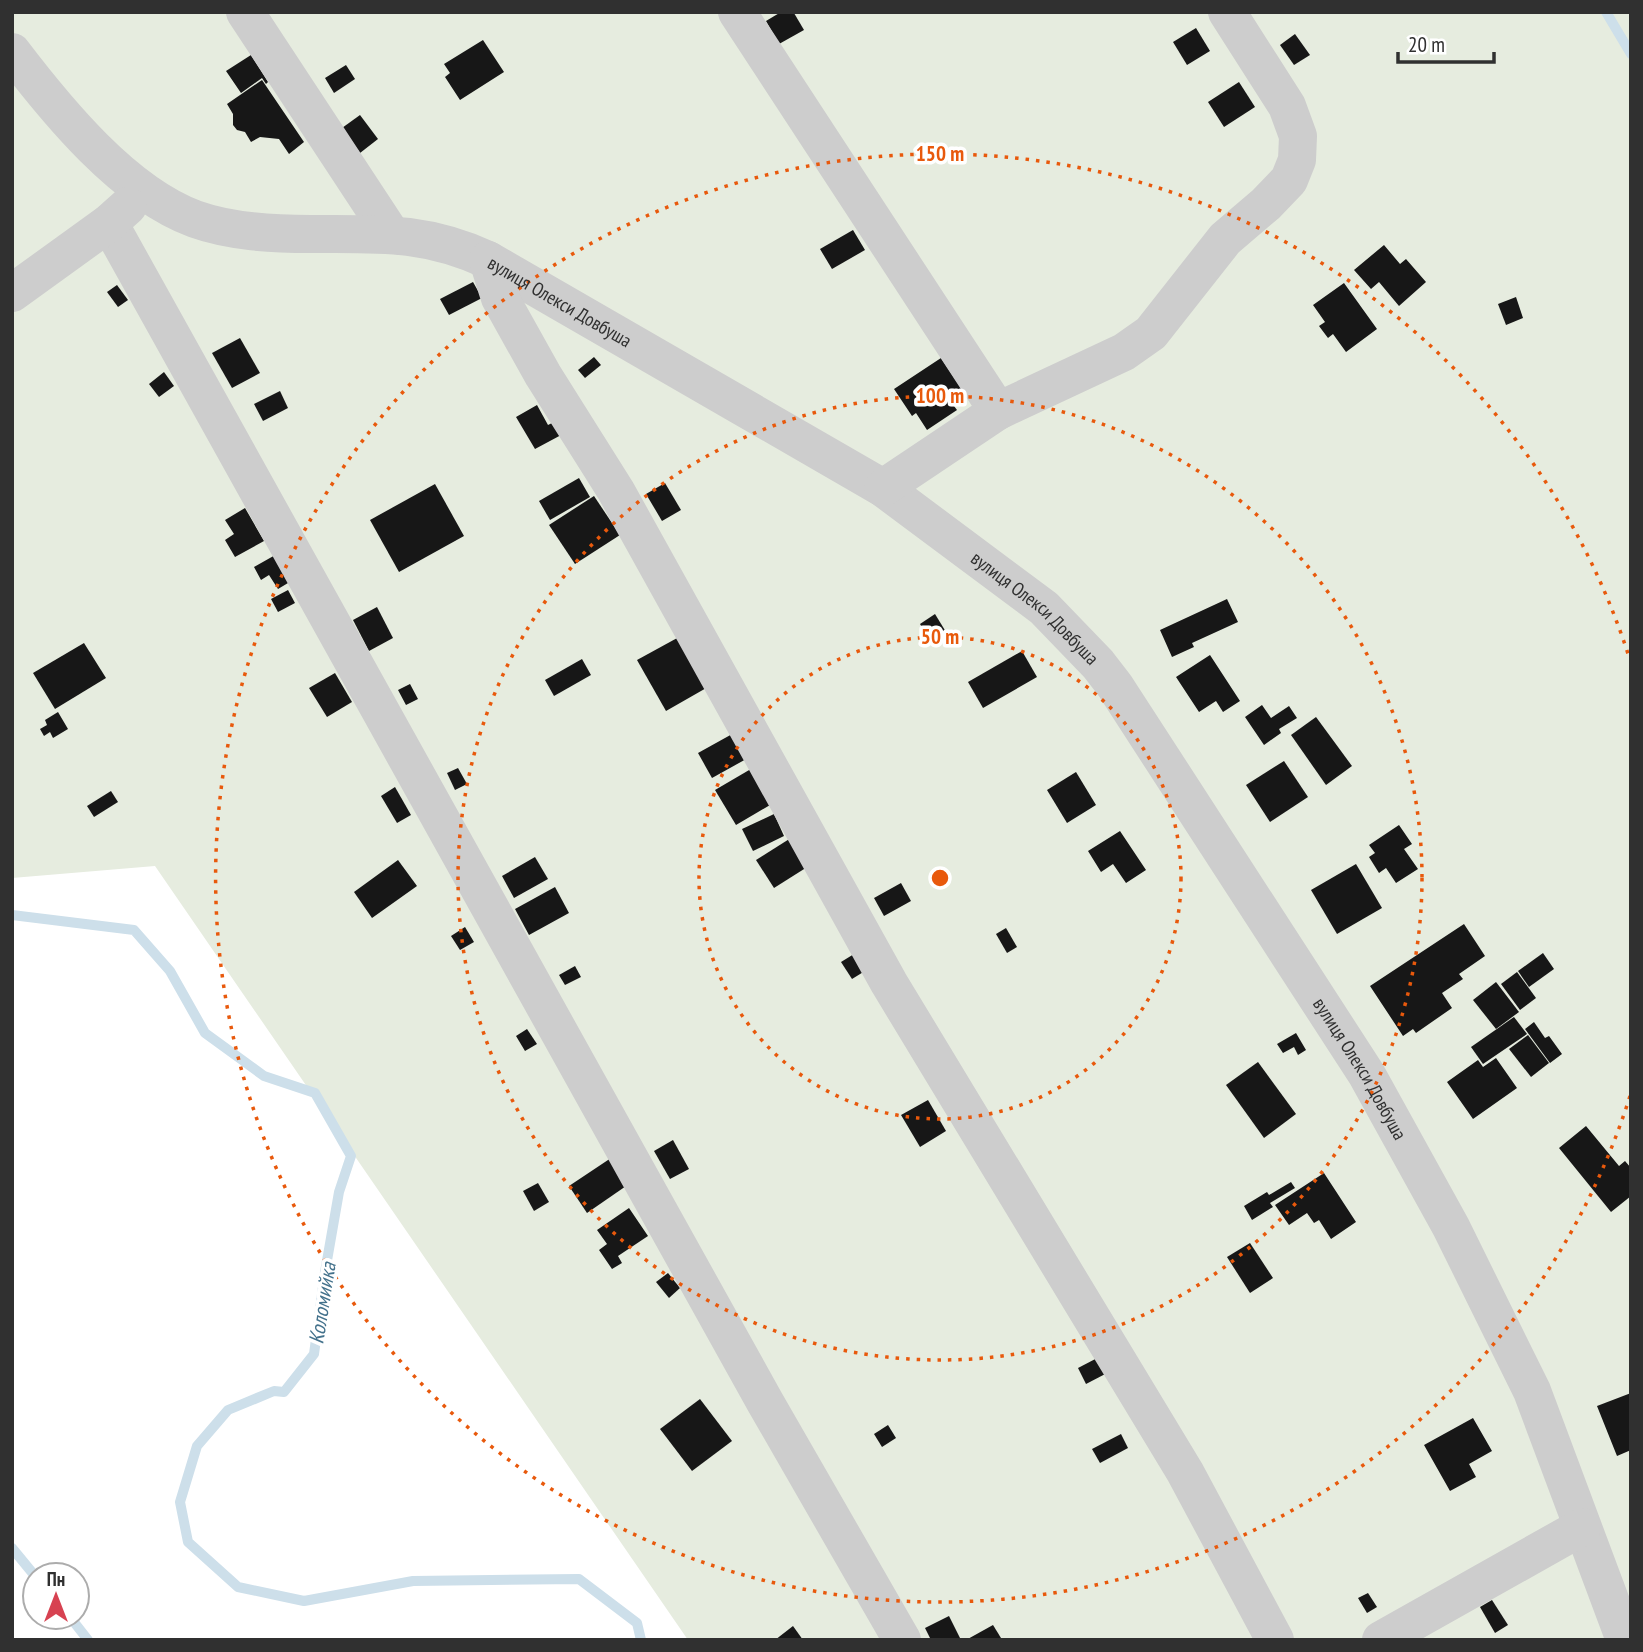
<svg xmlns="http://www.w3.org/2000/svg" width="1643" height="1652" viewBox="0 0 1643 1652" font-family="'PT Sans Narrow',sans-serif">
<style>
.green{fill:#e6ecdf}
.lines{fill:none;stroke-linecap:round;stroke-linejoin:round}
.stream{stroke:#cddfea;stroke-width:10}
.building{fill:#171717}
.street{stroke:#cdcdcd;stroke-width:38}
.ring{fill:none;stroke:#e8590c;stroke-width:3.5;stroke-dasharray:3.5 7}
.labels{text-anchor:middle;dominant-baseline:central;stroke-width:7;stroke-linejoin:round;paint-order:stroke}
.street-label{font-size:19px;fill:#303030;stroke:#fff}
.water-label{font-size:21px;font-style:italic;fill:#44728c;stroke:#fff}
.centre{fill:#e8590c;stroke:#fff;stroke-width:3.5}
.ring-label{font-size:21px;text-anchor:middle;font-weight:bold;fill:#e8590c;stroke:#fff;stroke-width:7;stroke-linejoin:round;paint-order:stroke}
</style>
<rect width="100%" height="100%" fill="#fff"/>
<polygon class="green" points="12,12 1631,12 1631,1640 688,1640 155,866 12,878"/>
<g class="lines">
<g class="stream">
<polyline points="1606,12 1631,54"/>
<polyline points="12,915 134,930 170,971 205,1033 264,1076 315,1093 351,1156 339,1192 325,1272 314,1354 284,1392 274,1391 228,1410 197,1446 180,1502 188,1542 238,1587 304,1601 413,1581 579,1579 637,1623 641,1640"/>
<polyline points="12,1548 35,1576"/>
<polyline points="70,1617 88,1640"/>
</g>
</g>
<g class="building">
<polygon points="781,12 794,13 804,30 779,44 766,21"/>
<polygon points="1196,28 1210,51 1187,65 1173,42"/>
<polygon points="1295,34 1310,55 1294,65 1280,45"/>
<polygon points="483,40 504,72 460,100 445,77 450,73 444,64"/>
<polygon points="251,55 268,82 266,84 262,78 241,93 226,71"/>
<polygon points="346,65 355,79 334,93 325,78"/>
<polygon points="262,80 304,142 289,154 279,139 260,137 251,142 245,132 237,130 233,125 233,114 227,104"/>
<polygon points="1239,82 1255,107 1224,127 1208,102"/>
<polygon points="360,115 378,139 360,153 342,128"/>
<polygon points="853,230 865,250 832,269 820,249"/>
<polygon points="1384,245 1400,264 1406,259 1426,282 1399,306 1379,282 1371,289 1354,270"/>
<polygon points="473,282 482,298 449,315 440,299"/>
<polygon points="1344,283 1377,329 1346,352 1333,334 1328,338 1319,326 1325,322 1313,305"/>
<polygon points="117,285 128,300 118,307 107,292"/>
<polygon points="1516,297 1523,318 1506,325 1498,304"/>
<polygon points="240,338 260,373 232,388 212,353"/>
<polygon points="594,357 601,365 585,378 578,370"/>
<polygon points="941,358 967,397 954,406 957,410 927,430 916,413 912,416 894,389"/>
<polygon points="164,372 174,386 159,397 149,384"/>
<polygon points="280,391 288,408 263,421 254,404"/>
<polygon points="537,405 548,425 556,421 563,434 535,449 516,417"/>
<polygon points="579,478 590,497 550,520 539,501"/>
<polygon points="665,483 681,510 662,521 646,494"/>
<polygon points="435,484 464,536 399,572 370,520"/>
<polygon points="594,496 620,535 575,564 549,525"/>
<polygon points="245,508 264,541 235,557 225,540 234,534 225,520"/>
<polygon points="277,554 293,580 278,589 269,575 261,580 254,567"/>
<polygon points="288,590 295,603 278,612 271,599"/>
<polygon points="1227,599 1238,622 1192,643 1194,647 1172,657 1160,630"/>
<polygon points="377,607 393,638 369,651 353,620"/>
<polygon points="935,614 946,632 931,642 920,624"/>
<polygon points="679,637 708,687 666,711 637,660"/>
<polygon points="84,643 106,678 55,709 33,673"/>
<polygon points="1022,651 1037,677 983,708 968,682"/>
<polygon points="1210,655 1240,701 1223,712 1216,701 1199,712 1176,677"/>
<polygon points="582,659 591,675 554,696 545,680"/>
<polygon points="335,673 352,702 327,717 309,688"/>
<polygon points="410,684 418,699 406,705 398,690"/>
<polygon points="1262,705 1271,718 1289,706 1297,718 1279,729 1281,733 1264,745 1245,717"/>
<polygon points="58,712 68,729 53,738 50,732 44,736 40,729 47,725 45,720"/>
<polygon points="1316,717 1352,766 1326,785 1291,735"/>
<polygon points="734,733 748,758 712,778 698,753"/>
<polygon points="1284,761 1308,797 1270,822 1246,785"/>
<polygon points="756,766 777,801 736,825 715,790"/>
<polygon points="458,768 467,784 455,790 447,773"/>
<polygon points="1076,772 1096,805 1067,823 1047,790"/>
<polygon points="395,787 411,815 397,823 381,796"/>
<polygon points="111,791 118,802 94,817 87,806"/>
<polygon points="774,814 784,836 753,851 742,829"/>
<polygon points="1399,825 1412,844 1404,849 1418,869 1396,883 1386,868 1379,873 1369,857 1375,853 1369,845"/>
<polygon points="1120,831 1146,870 1126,883 1113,864 1101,872 1088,851"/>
<polygon points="794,836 812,864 774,888 756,860"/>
<polygon points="535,857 548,879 514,898 502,876"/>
<polygon points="398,860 417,886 372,918 354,892"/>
<polygon points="1356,864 1382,908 1337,934 1311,890"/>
<polygon points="901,883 911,901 884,916 874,898"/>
<polygon points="555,887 569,913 529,935 515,909"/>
<polygon points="1464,924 1485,956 1459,974 1463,979 1442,993 1452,1008 1416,1033 1413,1029 1403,1036 1370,986"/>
<polygon points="465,927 474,942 460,950 451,936"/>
<polygon points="1006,928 1017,947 1007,953 996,934"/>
<polygon points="1543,953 1554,969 1529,987 1518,971"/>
<polygon points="854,954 865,971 852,979 841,962"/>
<polygon points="575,966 581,977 565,985 559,975"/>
<polygon points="1517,972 1536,998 1520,1010 1501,984"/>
<polygon points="1496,982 1519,1012 1496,1029 1473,1000"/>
<polygon points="1514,1017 1527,1034 1483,1064 1471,1047"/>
<polygon points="1534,1022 1545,1038 1549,1036 1562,1054 1550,1063 1525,1029"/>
<polygon points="527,1029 537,1044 525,1051 516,1036"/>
<polygon points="1296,1033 1306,1050 1298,1055 1294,1047 1283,1053 1277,1044"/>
<polygon points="1528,1035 1549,1063 1531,1077 1509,1049"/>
<polygon points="1496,1058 1517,1088 1473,1119 1447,1082 1478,1060 1483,1067"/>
<polygon points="1258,1062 1296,1114 1264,1138 1226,1085"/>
<polygon points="928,1100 946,1131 920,1147 901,1115"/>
<polygon points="1586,1126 1619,1166 1625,1161 1631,1168 1631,1196 1611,1212 1559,1148"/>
<polygon points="673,1140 689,1169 670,1179 654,1151"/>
<polygon points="611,1158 629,1184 587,1213 569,1186"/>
<polygon points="1324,1173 1356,1222 1331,1239 1319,1220 1314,1223 1307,1213 1289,1225 1275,1205"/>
<polygon points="1291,1182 1295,1188 1270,1203 1273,1207 1252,1220 1244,1206 1267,1192 1269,1195"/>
<polygon points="538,1183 549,1202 534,1211 523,1191"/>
<polygon points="629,1208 648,1236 618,1256 622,1263 612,1269 599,1250 607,1244 597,1230"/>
<polygon points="1250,1243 1273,1278 1250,1293 1227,1257"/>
<polygon points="668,1273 680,1288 669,1298 656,1282"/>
<polygon points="1103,1355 1111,1371 1086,1384 1078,1368"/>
<polygon points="1631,1393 1631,1450 1617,1456 1597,1406"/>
<polygon points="700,1399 732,1441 692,1471 660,1429"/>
<polygon points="1473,1418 1492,1451 1469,1464 1476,1477 1450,1491 1424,1445"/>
<polygon points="888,1425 896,1438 882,1447 874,1434"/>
<polygon points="1121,1434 1128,1448 1100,1463 1092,1449"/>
<polygon points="1368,1593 1377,1607 1367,1613 1358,1598"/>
<polygon points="1492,1600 1508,1625 1495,1633 1480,1607"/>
<polygon points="949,1616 960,1638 955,1640 931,1640 925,1628"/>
<polygon points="993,1625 1001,1638 966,1640"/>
<polygon points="793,1626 803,1640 775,1640"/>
</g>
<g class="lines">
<g class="street">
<polyline points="245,12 391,234"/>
<polyline points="737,12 998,411"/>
<path id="s1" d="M12,52C57,111 124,193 195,219C231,232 273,234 311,234C378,234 425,231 488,260L883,488L1044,608L1098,664L1115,686L1367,1075L1451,1227L1532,1391L1625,1640"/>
<polyline points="109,223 765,1402 902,1640"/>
<polyline points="488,260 500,298 543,375 616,491 889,983 1185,1472 1275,1640"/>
<polyline points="12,293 109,223 128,206"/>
<polyline points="883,488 998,411 1124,352 1151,333 1225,239 1266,204 1289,180 1297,160 1298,136 1287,106 1227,12"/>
<polyline points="1381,1640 1582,1527"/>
</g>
</g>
<g class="ring">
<circle cx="940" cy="878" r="241"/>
<circle cx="940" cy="878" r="482"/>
<path d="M1630 1096A724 724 0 1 1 1630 660"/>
</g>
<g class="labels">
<g class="street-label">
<text stroke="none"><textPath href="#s1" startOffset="632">вулиця Олекси Довбуша</textPath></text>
<text stroke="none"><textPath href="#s1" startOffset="1199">вулиця Олекси Довбуша</textPath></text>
<text stroke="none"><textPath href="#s1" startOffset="1766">вулиця Олекси Довбуша</textPath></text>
</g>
<g class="water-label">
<text transform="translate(322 1303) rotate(-81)">Коломийка</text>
</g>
</g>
<circle cx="940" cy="878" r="10" class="centre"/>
<g class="ring-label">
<text x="940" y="161">150 m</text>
<text x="940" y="403">100 m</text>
<text x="940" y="644">50 m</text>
</g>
<rect width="1643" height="1652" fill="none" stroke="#303030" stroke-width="28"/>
<g transform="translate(56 1596)"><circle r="33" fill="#ffffff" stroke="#acacac" stroke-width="2"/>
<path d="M0-5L12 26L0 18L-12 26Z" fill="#d74251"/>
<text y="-10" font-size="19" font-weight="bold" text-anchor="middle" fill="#303030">Пн</text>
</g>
<path d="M1398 52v10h96v-10" fill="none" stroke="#303030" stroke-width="3.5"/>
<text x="1408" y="52" font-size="21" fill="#303030" stroke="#ffffff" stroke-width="5" paint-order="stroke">20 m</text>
</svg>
